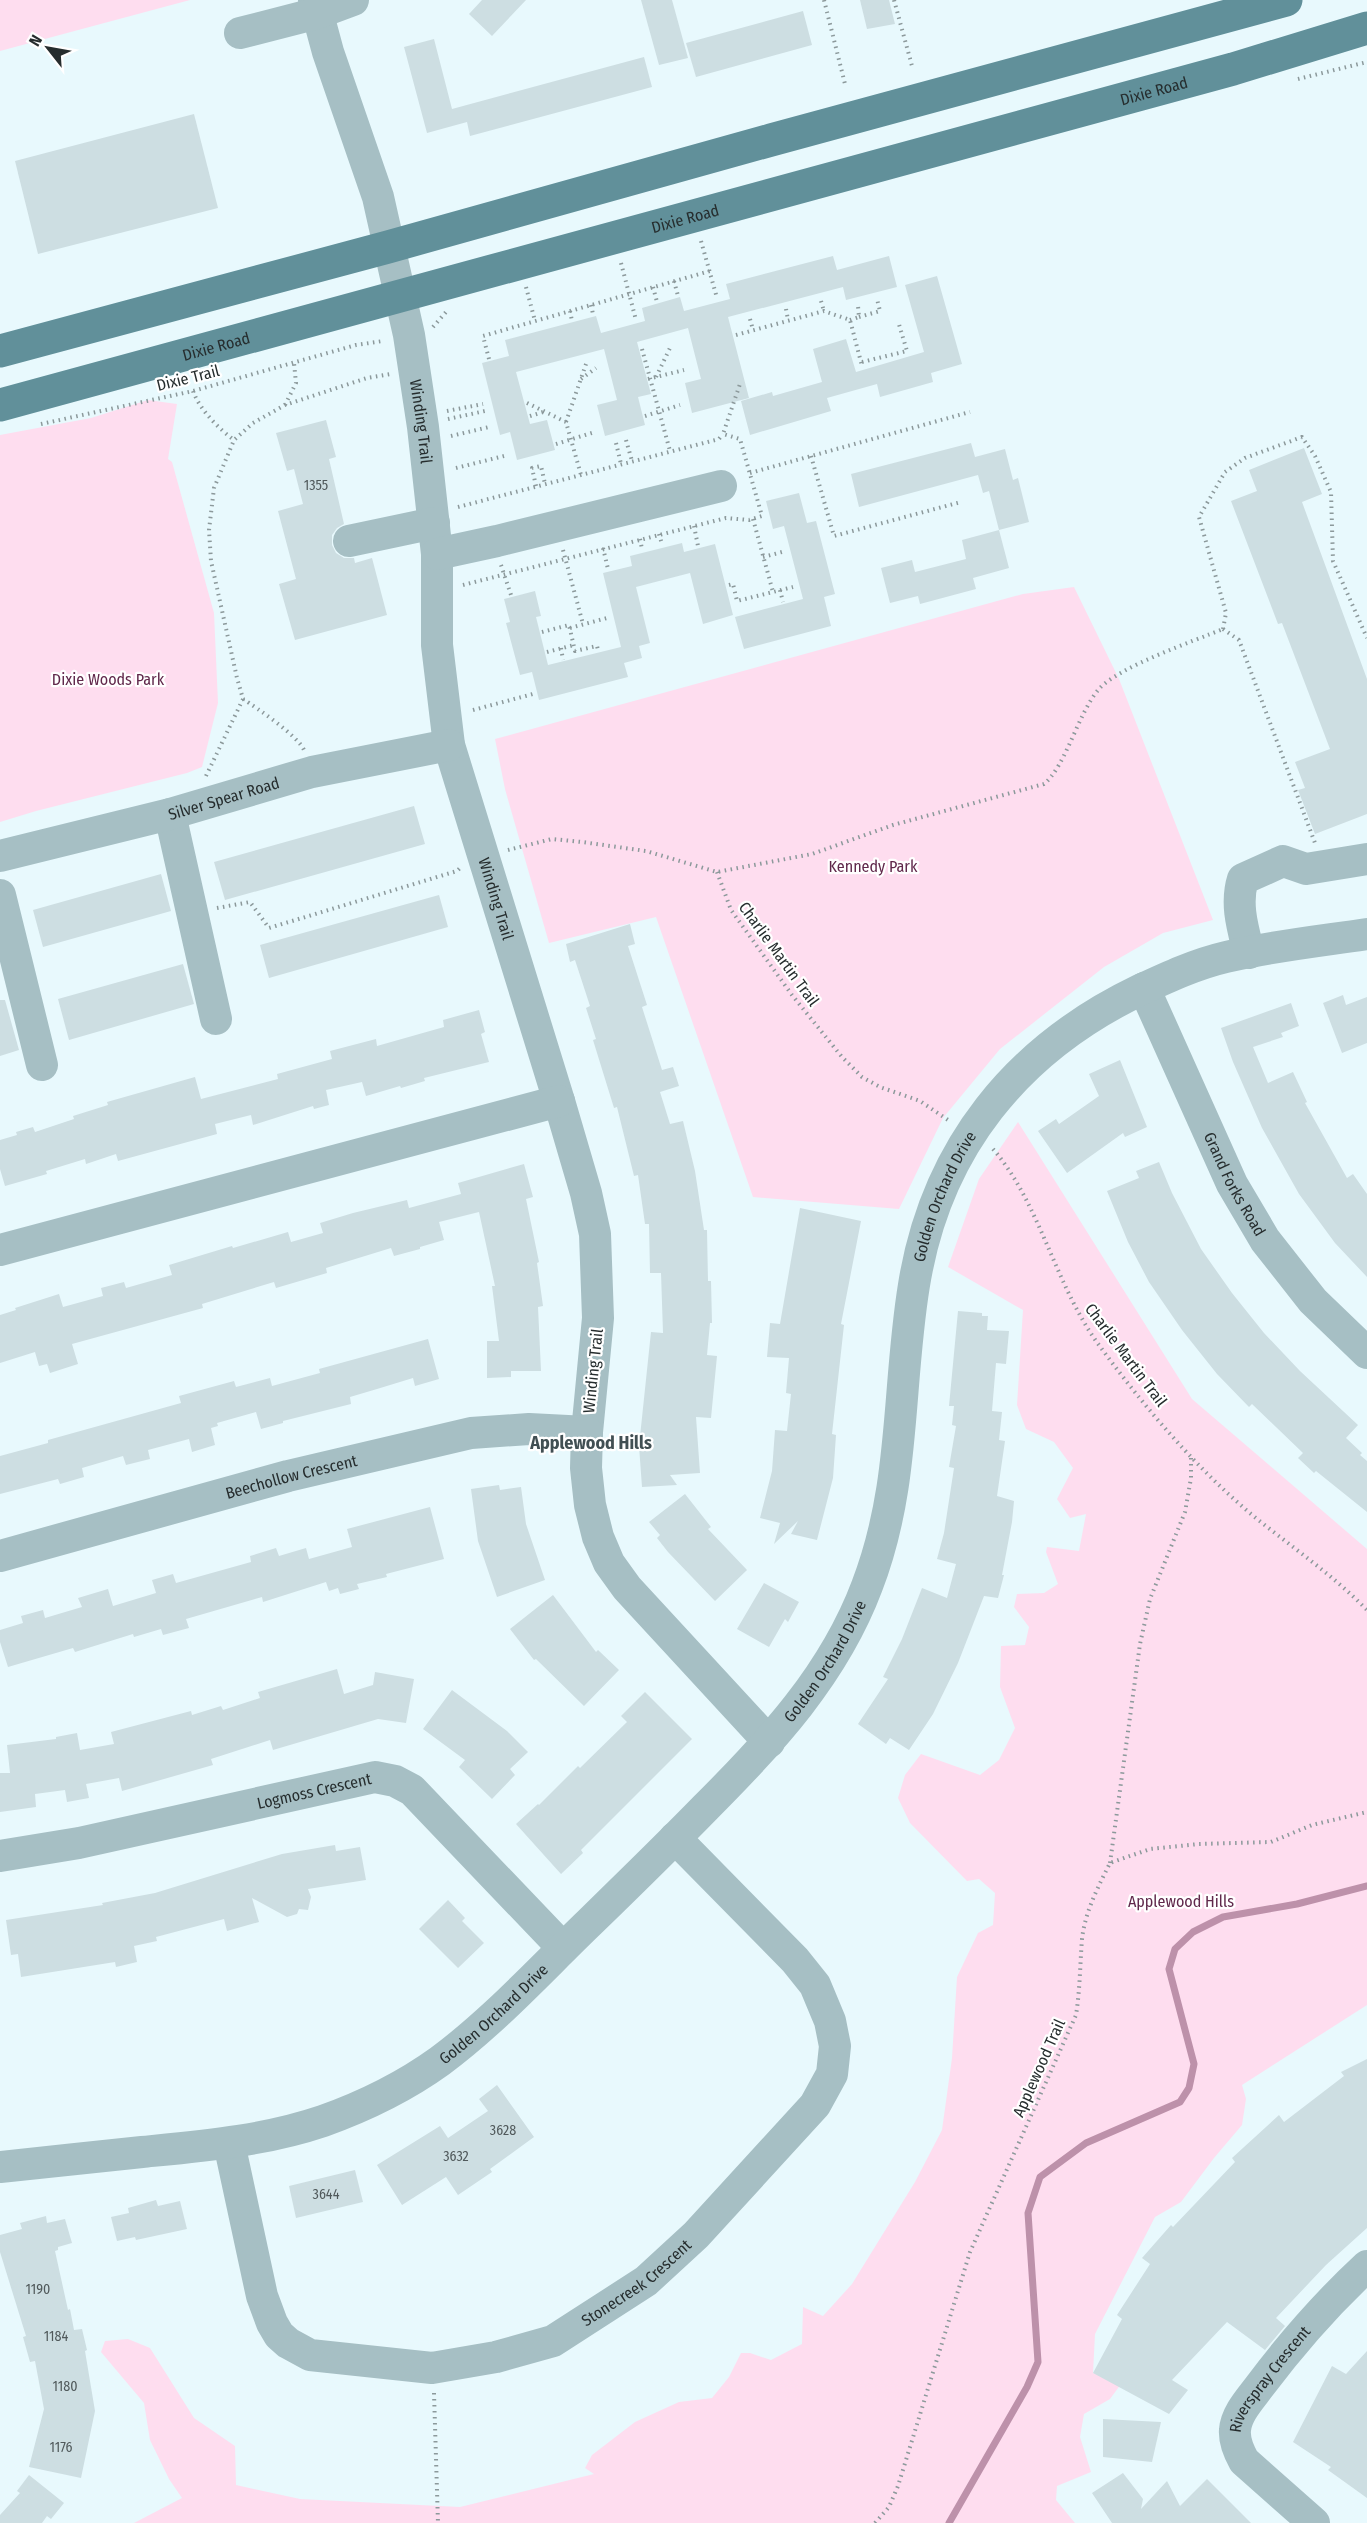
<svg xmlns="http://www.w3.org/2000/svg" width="1367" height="2523" viewBox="0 0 1367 2523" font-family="'Fira Sans Condensed',sans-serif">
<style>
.green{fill:#feddef}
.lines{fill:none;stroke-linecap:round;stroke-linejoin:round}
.stream{stroke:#bd91aa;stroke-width:7}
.building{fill:#cddee2}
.path{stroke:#8c999b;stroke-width:4;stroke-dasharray:1.5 4.5;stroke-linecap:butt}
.minor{stroke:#a6bfc4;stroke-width:32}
.major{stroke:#61909a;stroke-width:33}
.labels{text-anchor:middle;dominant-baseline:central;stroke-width:4.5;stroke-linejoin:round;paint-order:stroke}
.number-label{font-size:14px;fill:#50595b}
.street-label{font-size:16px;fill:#262d2e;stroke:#fff}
.park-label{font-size:16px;fill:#60284b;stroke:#fff}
.neighbourhood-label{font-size:18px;font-weight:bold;fill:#414f53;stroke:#fff}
</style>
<rect width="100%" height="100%" fill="#e8f9fd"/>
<g class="green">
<polygon points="0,0 190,0 0,51"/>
<polygon points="148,400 177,404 168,459 172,462 214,613 218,703 202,767 187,773 36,811 0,822 0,435 91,418"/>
<polygon points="1074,587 1119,679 1213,920 1163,933 1104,967 1000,1049 943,1118 899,1209 753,1197 656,917 549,943 505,789 495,739 1023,594"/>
<polygon points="1018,1122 1192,1399 1367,1549 1367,2005 1242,2085 1246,2099 1242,2125 1214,2158 1181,2202 1155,2217 1095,2334 1093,2373 1124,2380 1110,2399 1084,2414 1080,2437 1091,2472 1057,2486 1056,2500 1075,2523 134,2523 182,2498 169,2479 150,2440 144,2403 101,2352 105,2341 128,2339 150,2348 194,2418 235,2446 236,2485 300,2499 460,2507 594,2474 585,2468 592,2455 635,2422 679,2402 712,2398 729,2377 741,2353 750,2353 771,2360 802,2344 803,2307 823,2316 852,2284 915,2182 942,2130 952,2058 957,1977 978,1933 993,1925 995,1893 979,1879 967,1881 910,1823 898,1798 905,1775 921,1754 980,1775 999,1760 1015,1728 1000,1687 1001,1646 1025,1645 1029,1627 1014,1607 1017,1594 1044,1593 1058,1584 1046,1552 1047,1547 1079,1551 1086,1514 1070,1518 1057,1499 1073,1468 1054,1442 1026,1429 1017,1405 1023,1310 948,1267 979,1179"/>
</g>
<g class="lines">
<polyline class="stream" points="949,2523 1027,2387 1038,2362 1028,2213 1040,2177 1086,2143 1180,2102 1189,2088 1194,2064 1169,1969 1175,1949 1193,1932 1223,1917 1297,1904 1367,1886"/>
</g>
<g class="building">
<polygon points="482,0 526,0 492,36 469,14"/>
<polygon points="641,0 672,0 688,58 659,65"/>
<polygon points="860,0 889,0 895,24 867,29"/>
<polygon points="803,11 812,45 696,77 686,43"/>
<polygon points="434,39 452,109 644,57 652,87 470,136 467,122 427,133 404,47"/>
<polygon points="194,114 218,208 38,254 15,161"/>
<polygon points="833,256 837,270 889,256 897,287 846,300 843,287 728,317 749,398 692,413 685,383 701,379 688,328 637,342 651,394 638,397 645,425 605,436 597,405 617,400 604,349 516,372 530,424 547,420 555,450 517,460 510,432 500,435 482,363 509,356 505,340 596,316 601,333 645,321 642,308 680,297 684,311 730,299 726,284"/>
<polygon points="937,276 962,364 931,373 933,382 880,397 877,384 827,398 831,411 750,435 741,401 772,392 773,396 822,382 813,349 846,339 856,372 924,352 905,285"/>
<polygon points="326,420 336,457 329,459 344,524 337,528 332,535 332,545 336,553 344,558 354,558 355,563 372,558 387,615 295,640 279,584 296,579 278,511 303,504 294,469 287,471 276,433"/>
<polygon points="971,443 975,457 1005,449 1013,480 1018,478 1029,522 999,530 989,491 983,493 978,475 859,507 851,474"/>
<polygon points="1304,448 1322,494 1302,502 1367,679 1367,814 1315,834 1298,790 1305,788 1295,762 1330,749 1282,623 1278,624 1231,501 1257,491 1249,470"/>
<polygon points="799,493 807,523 816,521 835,594 824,597 831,626 744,649 735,617 803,599 784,526 773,529 766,501"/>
<polygon points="999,530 1009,568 973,578 976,589 920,604 918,596 890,603 881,568 912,560 915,572 966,559 962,540"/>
<polygon points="682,543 684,552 715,544 733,615 703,624 690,573 636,587 650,643 639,646 642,658 624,663 628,677 539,700 532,672 520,675 506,623 510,622 504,599 535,591 541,616 536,617 548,665 621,647 603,573 632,566 630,556"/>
<polygon points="414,806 425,844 225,900 214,862"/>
<polygon points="161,874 171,911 43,947 33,910"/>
<polygon points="439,895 448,927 269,978 260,945"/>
<polygon points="630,924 635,944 628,946 647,1005 642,1007 662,1070 673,1067 679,1086 660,1092 670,1124 683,1121 695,1171 704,1230 707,1230 708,1281 711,1281 712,1323 710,1323 707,1355 717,1356 711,1418 696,1417 700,1473 670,1475 677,1485 642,1487 639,1446 651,1332 663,1333 661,1273 650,1273 649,1224 645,1224 638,1175 634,1176 617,1107 614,1108 593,1040 596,1039 586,1008 590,1006 575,960 570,962 566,944"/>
<polygon points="183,964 194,1004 69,1040 58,999"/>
<polygon points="1343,995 1346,1005 1367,997 1367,1043 1342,1053 1323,1003"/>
<polygon points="0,1000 5,1000 19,1050 0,1056"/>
<polygon points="1291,1003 1299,1026 1281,1033 1283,1037 1253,1047 1268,1083 1293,1072 1307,1102 1305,1103 1347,1178 1353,1174 1367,1194 1367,1277 1335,1243 1299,1194 1262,1128 1233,1062 1221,1028"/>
<polygon points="479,1010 485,1032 481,1034 489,1062 424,1078 425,1081 401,1088 400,1086 366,1096 362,1082 326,1090 329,1105 314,1109 313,1106 253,1125 251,1115 215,1124 217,1134 118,1161 116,1154 86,1164 85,1159 46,1171 47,1174 5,1186 0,1169 0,1140 17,1135 16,1132 33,1127 35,1132 74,1119 73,1116 108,1105 107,1102 195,1077 201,1099 278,1079 277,1074 332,1059 330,1051 376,1039 377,1046 444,1027 443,1020"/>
<polygon points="1120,1060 1147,1127 1125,1137 1123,1133 1067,1173 1038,1131 1056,1119 1059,1124 1099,1096 1089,1074"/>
<polygon points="1159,1162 1172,1193 1201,1249 1232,1293 1264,1333 1300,1371 1358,1425 1346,1438 1362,1453 1360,1455 1367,1461 1367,1512 1316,1471 1314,1473 1298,1458 1303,1453 1252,1404 1249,1407 1217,1374 1182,1330 1149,1282 1128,1242 1107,1191 1139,1178 1136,1171"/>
<polygon points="524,1164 533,1197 526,1199 539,1262 537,1263 543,1306 538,1307 541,1371 511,1371 511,1377 487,1378 487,1341 499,1341 492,1286 495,1286 479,1212 439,1222 444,1240 420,1247 420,1249 394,1256 391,1248 326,1268 327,1273 276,1288 274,1282 202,1304 203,1308 72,1344 78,1364 50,1373 47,1364 39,1366 35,1352 0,1363 0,1315 16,1310 15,1308 59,1294 63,1307 103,1296 101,1288 124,1282 126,1288 172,1275 169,1265 232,1246 233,1248 288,1232 291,1242 323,1233 320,1223 353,1213 407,1200 409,1208 461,1194 458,1183"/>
<polygon points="800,1208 861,1221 841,1324 844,1325 832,1434 836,1435 833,1478 817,1540 791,1534 798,1521 774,1544 780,1523 760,1518 772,1471 775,1430 787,1431 791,1394 786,1393 789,1358 767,1357 770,1323 780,1324"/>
<polygon points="958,1311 982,1313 982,1316 988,1316 987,1330 1009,1331 1006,1364 996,1363 992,1411 1002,1412 999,1440 1005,1441 997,1496 1014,1501 1012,1522 1002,1575 1004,1575 998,1598 984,1596 958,1663 933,1714 909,1750 890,1738 886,1744 858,1724 888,1679 883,1677 902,1639 922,1588 947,1598 956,1564 937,1559 944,1533 954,1468 949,1467 956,1426 952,1425 954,1406 949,1406"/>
<polygon points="428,1339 439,1379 415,1386 413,1378 377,1389 350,1397 351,1404 283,1421 283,1423 261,1429 256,1412 217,1423 218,1426 211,1428 215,1445 192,1452 189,1439 148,1450 150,1459 126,1465 123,1456 82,1468 84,1477 60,1484 58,1479 0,1494 0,1456 48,1443 48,1440 181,1403 179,1396 234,1381 236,1387 270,1378 272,1386 320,1373 319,1369"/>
<polygon points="499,1485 500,1490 521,1487 526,1524 545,1580 497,1597 478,1541 471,1489"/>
<polygon points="685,1494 711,1527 708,1529 747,1570 715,1601 668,1552 657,1538 660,1535 649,1522"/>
<polygon points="430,1507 444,1559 386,1574 387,1577 357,1584 359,1589 340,1594 338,1588 329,1591 326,1582 263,1602 262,1597 186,1619 189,1628 163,1635 161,1629 134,1637 133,1634 75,1652 73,1648 8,1667 0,1642 0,1630 23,1623 21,1616 43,1610 45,1618 82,1607 78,1598 108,1589 113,1606 156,1593 152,1580 173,1574 176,1583 251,1562 250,1556 276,1548 279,1556 306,1548 309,1559 352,1547 347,1529"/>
<polygon points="764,1583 799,1602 788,1622 785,1619 769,1647 737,1629"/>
<polygon points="553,1595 596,1652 598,1650 619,1670 584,1706 536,1659 534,1660 510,1629"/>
<polygon points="337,1669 344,1694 373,1685 375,1672 414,1679 406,1723 378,1719 273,1750 270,1740 211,1759 213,1765 122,1791 119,1778 86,1784 89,1798 67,1802 65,1790 35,1794 36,1807 0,1812 0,1773 10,1773 7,1745 56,1739 56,1737 77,1733 80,1750 114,1744 111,1732 191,1711 192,1715 221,1706 223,1710 260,1698 258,1692"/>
<polygon points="452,1690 507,1731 528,1752 510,1769 515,1775 492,1799 459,1767 465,1760 423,1729"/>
<polygon points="645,1692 692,1739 581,1850 583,1853 561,1874 516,1824 538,1804 539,1805 578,1766 580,1768 627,1722 621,1716"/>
<polygon points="335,1845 336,1851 360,1847 366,1880 308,1889 311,1897 308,1910 299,1909 297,1914 287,1917 252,1898 259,1922 227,1931 224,1919 156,1937 157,1941 134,1946 137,1962 116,1967 115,1962 21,1977 18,1954 11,1955 6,1920 103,1905 102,1903 155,1893 282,1854"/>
<polygon points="448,1900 465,1918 462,1921 484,1943 458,1968 419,1929"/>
<polygon points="1367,2059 1367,2228 1326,2265 1276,2318 1285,2326 1265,2350 1227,2322 1172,2380 1188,2390 1169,2414 1093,2373 1122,2319 1117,2315 1150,2264 1142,2258 1171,2225 1173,2227 1235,2162 1232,2158 1279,2115 1284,2122 1344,2076 1341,2072"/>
<polygon points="497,2085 534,2137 490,2169 492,2172 458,2195 446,2177 402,2205 377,2165 440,2126 448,2138 488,2111 479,2099"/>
<polygon points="355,2170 363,2202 296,2218 289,2186"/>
<polygon points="156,2200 158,2206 180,2201 187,2229 136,2240 135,2237 117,2241 111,2217 129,2213 128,2208"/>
<polygon points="46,2216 47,2223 65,2219 72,2243 58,2247 58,2250 55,2251 68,2310 70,2309 74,2330 82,2329 87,2350 85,2351 95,2411 81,2478 29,2467 44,2409 35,2361 30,2362 23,2337 26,2336 0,2252 0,2235 22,2229 20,2223"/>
<polygon points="1367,2351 1367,2498 1328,2470 1331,2467 1293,2442 1332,2366 1346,2374"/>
<polygon points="1103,2419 1161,2422 1152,2462 1103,2457"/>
<polygon points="1123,2473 1143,2499 1141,2509 1167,2481 1180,2506 1207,2479 1251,2523 1112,2523 1092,2493"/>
<polygon points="29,2475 64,2503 51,2519 47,2516 42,2523 0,2523 0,2515 20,2493 17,2491"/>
</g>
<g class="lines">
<g class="path">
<polyline points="824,0 845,84"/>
<polyline points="894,0 912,66"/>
<polyline points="1298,79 1367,62"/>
<polyline points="701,241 717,298"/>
<polyline points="621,263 636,320"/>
<polyline points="674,281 678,296"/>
<polyline points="526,287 535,321"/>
<polyline points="653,287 657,302"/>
<polyline points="821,301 824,311"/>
<polyline points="591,305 593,314"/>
<polyline points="786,309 788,320"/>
<polyline points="570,311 572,321"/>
<polyline points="859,317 880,311 877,299"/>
<polyline points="750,319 753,330"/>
<polyline points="850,320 859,317 858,306"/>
<polyline points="433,327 446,312"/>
<polyline points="736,335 824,311 850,320 862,366"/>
<polyline points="642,349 670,451"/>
<polyline points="489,359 483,336 710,271"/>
<polyline points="862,362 907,351 898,321"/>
<polyline points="656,377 670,348"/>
<polyline points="581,379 596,368"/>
<polyline points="648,379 684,370"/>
<path d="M193,391C200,410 218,428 234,440"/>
<polyline points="527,403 566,422 581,475"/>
<polyline points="285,405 296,383 294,363"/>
<polyline points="447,411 483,404"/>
<polyline points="530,416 543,412"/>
<polyline points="645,416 680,405"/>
<polyline points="448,419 485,411"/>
<polyline points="566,422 586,364"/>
<polyline points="41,424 193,391 356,345 383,341"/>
<polyline points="451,436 489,427"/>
<polyline points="626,440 632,461"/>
<polyline points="616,443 621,464"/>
<polyline points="556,444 595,432"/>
<polyline points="811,456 834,536 961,502"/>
<polyline points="456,468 504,456"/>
<polyline points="750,473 970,412"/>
<polyline points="536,486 532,468 541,466 545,484"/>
<polyline points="458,507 719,439 723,434"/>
<polyline points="753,519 773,592"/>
<polyline points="694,526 698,546"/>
<polyline points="659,534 662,544"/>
<polyline points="640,539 642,549"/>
<polyline points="603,548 608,569"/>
<polyline points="563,550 583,624"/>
<polyline points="763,557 782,552"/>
<polyline points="501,565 511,595"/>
<polyline points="463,585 726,518 749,520 762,516 740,439 723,434 741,381"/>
<polyline points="729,585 733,584 737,601 793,587"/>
<polyline points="780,590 783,602"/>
<polyline points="570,628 607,618"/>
<polyline points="1223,629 1226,613 1199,517 1225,472 1245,458 1302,437 1315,456 1331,492 1333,561 1367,638"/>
<polyline points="1223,629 1239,640 1315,843"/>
<polyline points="542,632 569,625 575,651 597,646 598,650"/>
<polyline points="561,648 563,660"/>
<polyline points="547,652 574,645"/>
<path d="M243,699C257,708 298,736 304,750"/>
<polyline points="473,710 533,694"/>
<polyline points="206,776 243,699 237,678 211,561 209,530 214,488 234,440 253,423 285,405 367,378 391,374"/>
<path d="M508,850L552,839L582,842L646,851L717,872L812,854L893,825L1044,784C1066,766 1078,713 1099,689C1118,667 1194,641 1223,629"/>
<polyline points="717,872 731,910 792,995 842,1057 862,1077 880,1087 920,1101 951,1122"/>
<polyline points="217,908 250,902 269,928 457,871 461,867"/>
<path d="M993,1149C1039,1202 1054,1281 1096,1341C1141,1403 1193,1465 1251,1514C1290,1546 1332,1574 1367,1610"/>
<polyline points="1110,1863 1140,1644 1150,1599 1185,1512 1191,1478 1191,1455"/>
<polyline points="434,2393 438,2523"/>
<path d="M875,2523L889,2507L898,2486L970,2252L1076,2015C1080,1990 1080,1965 1082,1939C1085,1912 1098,1887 1110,1863L1150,1849L1199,1844L1271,1842L1312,1825L1367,1812"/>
</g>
<g class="minor">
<path id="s1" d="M314,0L328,52L378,197L409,335L423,427L437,554V645L449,745L559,1101L586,1193L595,1234L598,1318L587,1432L586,1468L590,1505L598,1537L609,1563L627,1588L769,1742"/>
<polyline points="240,33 318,13 353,0"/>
<polyline points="349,541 434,523"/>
<polyline points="437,554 497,541 721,486"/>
<polyline points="170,814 216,1019"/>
<path id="s2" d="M0,856L170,814L312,772L449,745"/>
<polyline points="0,895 42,1065"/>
<path d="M1249,953C1243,929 1235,904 1243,879L1283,861L1306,869L1367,859"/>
<path id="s3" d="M1144,988L1232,1184L1265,1240L1313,1301L1367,1353"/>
<polyline points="0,1250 559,1101"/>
<path id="s4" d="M0,1556L288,1476L471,1433L529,1429L587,1432"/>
<path id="s5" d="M0,1856L79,1843L375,1777L395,1781L412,1790L563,1948"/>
<path id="s6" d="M229,2143L262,2296L272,2323L279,2335L288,2343L310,2355L432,2368L496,2357L553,2341L646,2281L696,2235L815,2105L832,2074L835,2046L830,2021L815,1985L795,1960L675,1838"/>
<path id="s7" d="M0,2167C47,2162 95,2157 142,2152C203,2146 264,2141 323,2121C365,2106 404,2087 440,2061C495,2020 541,1969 590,1922C629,1884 668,1846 706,1807C771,1742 834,1674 867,1586C906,1485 897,1388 914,1285C936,1148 1017,1049 1140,990C1168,977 1196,964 1226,957C1272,946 1320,941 1367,934"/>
<path id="s8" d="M1314,2523L1244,2461C1239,2452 1234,2441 1235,2430C1236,2414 1250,2399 1259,2387C1292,2343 1327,2303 1367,2266"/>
</g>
<g class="major">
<polyline points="0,351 388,247 771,140 1286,0"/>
<path id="s9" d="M0,405L1233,69L1367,28"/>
</g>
</g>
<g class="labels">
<g class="number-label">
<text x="316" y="485">1355</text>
<text x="503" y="2130">3628</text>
<text x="456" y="2156">3632</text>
<text x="326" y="2194">3644</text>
<text x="38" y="2289">1190</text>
<text x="56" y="2336">1184</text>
<text x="65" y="2386">1180</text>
<text x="61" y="2447">1176</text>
</g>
<g class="street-label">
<text stroke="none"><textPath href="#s9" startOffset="1196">Dixie Road</textPath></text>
<text stroke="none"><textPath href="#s9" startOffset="710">Dixie Road</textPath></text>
<text stroke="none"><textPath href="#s9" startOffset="224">Dixie Road</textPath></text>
<text transform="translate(188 378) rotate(-14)">Dixie Trail</text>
<text stroke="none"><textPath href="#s1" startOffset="436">Winding Trail</textPath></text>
<text stroke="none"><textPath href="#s2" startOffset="231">Silver Spear Road</textPath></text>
<text stroke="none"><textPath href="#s1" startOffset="922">Winding Trail</textPath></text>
<text transform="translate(779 954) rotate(54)">Charlie Martin Trail</text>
<text stroke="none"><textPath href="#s3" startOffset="216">Grand Forks Road</textPath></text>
<text stroke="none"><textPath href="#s7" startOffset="1502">Golden Orchard Drive</textPath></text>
<text transform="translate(1126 1355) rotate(53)">Charlie Martin Trail</text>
<text transform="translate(593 1371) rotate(-84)">Winding Trail</text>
<text stroke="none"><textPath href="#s4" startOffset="302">Beechollow Crescent</textPath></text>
<text stroke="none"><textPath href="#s7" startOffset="1016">Golden Orchard Drive</textPath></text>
<text stroke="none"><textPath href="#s5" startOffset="321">Logmoss Crescent</textPath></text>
<text stroke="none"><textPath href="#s7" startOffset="530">Golden Orchard Drive</textPath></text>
<text transform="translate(1039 2068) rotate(-66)">Applewood Trail</text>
<text stroke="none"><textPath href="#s6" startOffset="585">Stonecreek Crescent</textPath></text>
<text stroke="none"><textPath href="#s8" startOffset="188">Riverspray Crescent</textPath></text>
</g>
<g class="park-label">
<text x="108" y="679">Dixie Woods Park</text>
<text x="873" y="866">Kennedy Park</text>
<text x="1181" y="1901">Applewood Hills</text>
</g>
<g class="neighbourhood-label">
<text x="591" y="1443">Applewood Hills</text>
</g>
</g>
<g transform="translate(48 48) rotate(301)" stroke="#ffffff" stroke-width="4.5" paint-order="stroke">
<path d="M0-4.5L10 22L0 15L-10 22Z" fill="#262d2e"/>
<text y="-9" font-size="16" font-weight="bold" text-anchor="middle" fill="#262d2e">N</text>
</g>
</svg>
